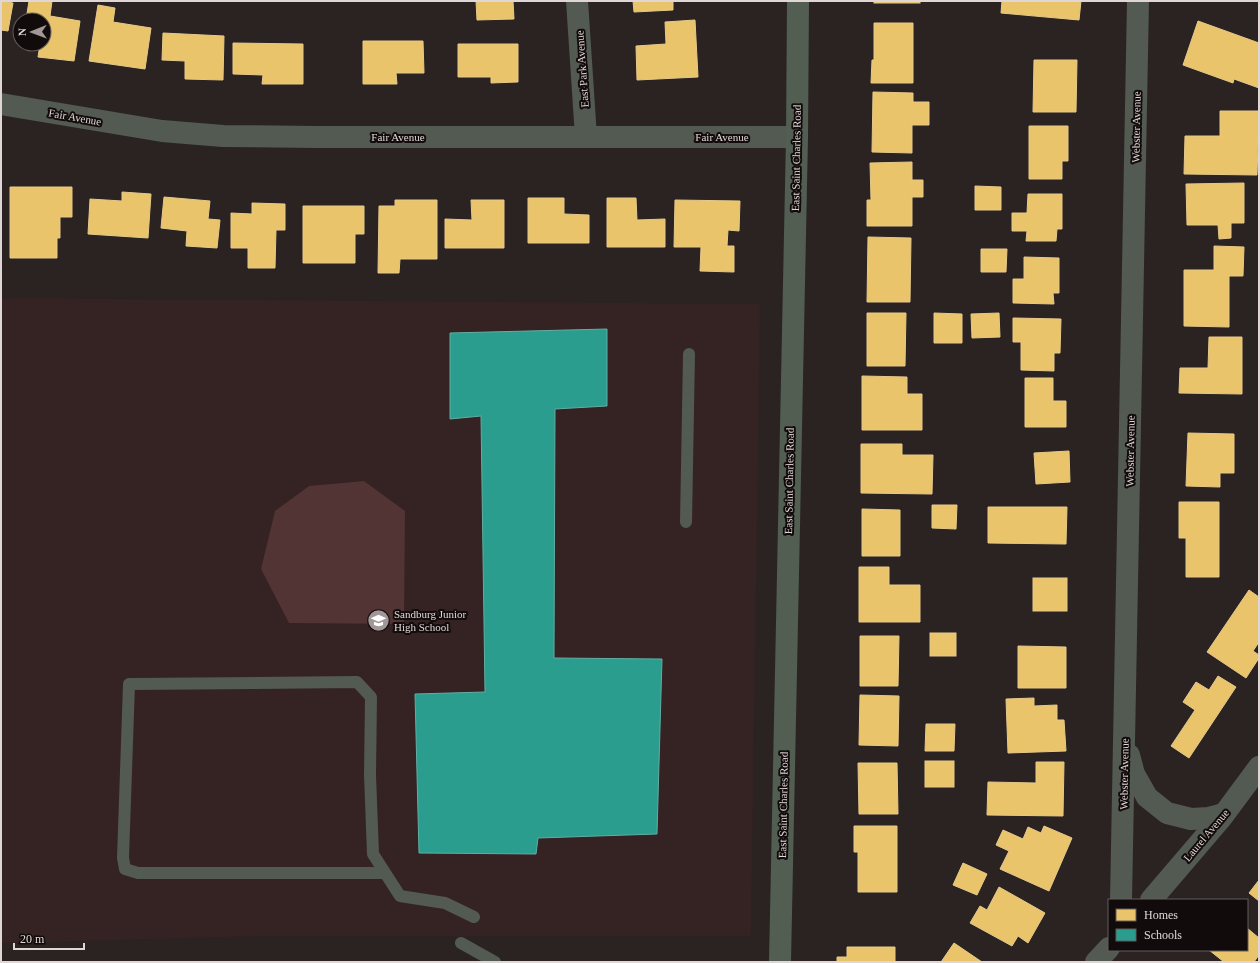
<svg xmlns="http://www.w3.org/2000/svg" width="1260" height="963" viewBox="0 0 1260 963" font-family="Georgia,serif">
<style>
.built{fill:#352222}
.green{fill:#513433}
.homes{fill:#e9c46a;stroke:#e6c98a}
.schools{fill:#2a9d8f;stroke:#61aea4}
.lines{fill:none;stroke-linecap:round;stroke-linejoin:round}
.service{stroke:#525a52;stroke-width:12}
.minor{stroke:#525a52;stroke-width:22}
.secondary{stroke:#525e52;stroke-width:22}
.labels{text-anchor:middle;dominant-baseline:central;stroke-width:4;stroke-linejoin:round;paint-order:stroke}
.street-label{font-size:11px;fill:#e0d6d5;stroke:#110b0b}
.poi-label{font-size:11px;fill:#e0d6d5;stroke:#110b0b;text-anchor:start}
</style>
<rect width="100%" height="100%" fill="#2a2322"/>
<polygon class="built" points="1,298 760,304 751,936 265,936 1,943"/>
<polygon class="green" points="364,481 405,511 404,624 289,623 261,569 275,511 309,486"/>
<g class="homes">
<polygon points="1,1 13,3 8,31 1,30"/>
<polygon points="29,1 52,1 50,16 80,21 74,61 38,57 40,44 44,44 44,20 26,20"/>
<polygon points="476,1 513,1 514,19 477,20"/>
<polygon points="633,1 673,1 673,10 634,12"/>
<rect x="874" y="1" width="46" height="2"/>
<polygon points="1002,1 1081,1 1079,20 1001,13"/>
<polygon points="98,5 115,8 113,22 151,28 145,69 89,61"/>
<polygon points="695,20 698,77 637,80 636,46 666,44 665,22"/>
<polygon points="1198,21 1259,43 1259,88 1234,79 1233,83 1183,65"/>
<polygon points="874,23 913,23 913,83 871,83 872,60 874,60"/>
<polygon points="163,33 224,36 223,80 185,79 185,61 162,60"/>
<polygon points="363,41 423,41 424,73 396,73 397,84 363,84"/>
<polygon points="233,43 303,44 303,84 262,84 263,75 233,74"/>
<polygon points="458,44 518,44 518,82 491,83 491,77 458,77"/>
<polygon points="1034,60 1077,60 1076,112 1033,112"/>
<polygon points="873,92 913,93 913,102 929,102 929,125 912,125 912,153 872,152"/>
<polygon points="1220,111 1259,111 1257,175 1184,174 1185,136 1220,136"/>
<polygon points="1029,126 1068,126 1068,161 1062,161 1062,179 1029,179"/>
<polygon points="912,162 912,180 923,180 923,197 912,197 912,226 867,226 867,200 871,200 870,163"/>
<polygon points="1244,183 1244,223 1231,223 1231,238 1219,239 1218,225 1187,225 1186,184"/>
<polygon points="975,186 1001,187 1001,210 975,210"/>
<polygon points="10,187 72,187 72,217 60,217 60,238 57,238 57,258 10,258"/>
<polygon points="122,192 151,194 148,238 88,234 90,199 122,201"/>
<polygon points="1028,194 1062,194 1062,229 1057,229 1056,241 1026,241 1027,231 1012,231 1012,213 1027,213"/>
<polygon points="164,197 210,201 208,219 220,220 217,248 186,246 187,231 161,228"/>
<polygon points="528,198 564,198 564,214 589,215 589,243 528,243"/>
<polygon points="607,198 636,198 637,220 665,219 665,247 607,247"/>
<polygon points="395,200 437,200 437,259 400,259 399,273 378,273 379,206 395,206"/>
<polygon points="471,200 504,200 504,248 445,248 445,219 472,220"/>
<polygon points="675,200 740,201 739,231 728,230 727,246 734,246 734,272 700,271 701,247 674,247"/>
<polygon points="252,203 285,204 285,230 276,230 275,268 248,268 248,248 231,248 231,213 252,214"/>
<polygon points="303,206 364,206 364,234 355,234 355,263 303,263"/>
<polygon points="868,237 911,238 910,302 867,302"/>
<polygon points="1214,246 1244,247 1243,276 1229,276 1229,327 1184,326 1184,270 1214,270"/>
<polygon points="981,249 1007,249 1006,272 981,272"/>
<polygon points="1024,257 1059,258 1059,293 1053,293 1054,304 1013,303 1013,279 1024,279"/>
<polygon points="867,313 906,313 905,366 867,366"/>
<polygon points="934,313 962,314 962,343 934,343"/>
<polygon points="999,313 1000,337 972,338 971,314"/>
<polygon points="1013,318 1061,319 1060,353 1054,353 1054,371 1021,370 1021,342 1013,342"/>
<polygon points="1209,337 1242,337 1242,394 1179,393 1180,368 1208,368"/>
<polygon points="862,376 907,377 907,394 922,394 922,430 862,430"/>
<polygon points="1025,378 1053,378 1053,401 1066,401 1066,427 1025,427"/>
<polygon points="1188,433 1234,434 1234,473 1220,473 1220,487 1186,486"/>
<polygon points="861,444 902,444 902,455 933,455 932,494 861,493"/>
<polygon points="1069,451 1070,482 1036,484 1034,453"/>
<polygon points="1179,502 1219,502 1219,577 1186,577 1186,538 1179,538"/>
<polygon points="932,505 957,505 956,529 932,528"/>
<polygon points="988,507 1067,507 1066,544 988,543"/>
<polygon points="862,509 900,510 900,556 862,556"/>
<polygon points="859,567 889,567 889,585 920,585 920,622 859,622"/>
<rect x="1033" y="578" width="34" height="33"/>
<polygon points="1249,590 1259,597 1259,642 1253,651 1259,655 1259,658 1246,678 1207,652"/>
<rect x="930" y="633" width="26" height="23"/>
<polygon points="860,636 899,636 898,686 860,686"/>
<polygon points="1018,646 1066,647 1066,688 1018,688"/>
<polygon points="1218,676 1236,687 1189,758 1171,746 1195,710 1183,702 1196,682 1209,690"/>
<polygon points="860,695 899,696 898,746 859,745"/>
<polygon points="1034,698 1034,706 1057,705 1057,720 1064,720 1066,751 1008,753 1006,699"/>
<polygon points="926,724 955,724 954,751 925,751"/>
<rect x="925" y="761" width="29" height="26"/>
<polygon points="1036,762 1064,762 1063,816 987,815 988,782 1036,783"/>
<polygon points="858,763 897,763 898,814 859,814"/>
<polygon points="854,826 897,826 897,892 858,892 858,852 854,852"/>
<polygon points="1044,826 1072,838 1049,891 1000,869 1009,851 996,845 1003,830 1023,839 1028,827 1041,833"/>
<polygon points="963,863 987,874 977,895 953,885"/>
<polygon points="1259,880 1259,901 1249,893"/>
<polygon points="999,887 1045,913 1028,943 1018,936 1012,946 970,923 980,906 987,910"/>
<polygon points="1247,928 1259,938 1259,955 1254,962 1224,962 1209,950 1247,950"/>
<polygon points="954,943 982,962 941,962"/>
<polygon points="847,947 895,947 895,962 837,962 837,957 847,957"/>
</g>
<polygon class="schools" points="607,329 607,406 555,409 554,658 662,659 657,834 538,838 536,854 419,853 415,694 485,692 481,416 450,419 450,333"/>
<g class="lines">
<g class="service">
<polyline points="686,522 689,354"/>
<polyline points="385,873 138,873 125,869 123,858 129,684 357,682 371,697 370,775 373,854 400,896 445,903 474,917"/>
<polyline points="461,943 495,962"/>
</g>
<g class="minor">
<polyline points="577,1 586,137"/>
<polyline points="1,104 162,131 223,136 315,137 797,137"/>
<polyline points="1129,755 1134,774 1147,797 1167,813 1191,819 1209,818 1224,814"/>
<polyline points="1121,900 1138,1"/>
<polyline points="1151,900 1222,817 1259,767"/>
<polyline points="1096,962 1109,948"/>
</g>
<polyline class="secondary" points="780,962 797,137 798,1"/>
</g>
<defs>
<symbol id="school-disc" viewBox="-11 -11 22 22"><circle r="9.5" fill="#a09796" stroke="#110b0b"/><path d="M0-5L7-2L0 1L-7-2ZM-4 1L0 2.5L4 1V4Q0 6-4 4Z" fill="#fff"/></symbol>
</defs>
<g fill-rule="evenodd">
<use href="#school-disc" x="366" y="608" width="25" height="25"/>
</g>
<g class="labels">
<g class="street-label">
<text transform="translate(582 69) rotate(-94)">East Park Avenue</text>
<text transform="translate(75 117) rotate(10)">Fair Avenue</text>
<text transform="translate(1136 127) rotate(-89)">Webster Avenue</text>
<text x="398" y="137">Fair Avenue</text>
<text x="722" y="137">Fair Avenue</text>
<text transform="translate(796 158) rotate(-89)">East Saint Charles Road</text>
<text transform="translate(1130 451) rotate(-89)">Webster Avenue</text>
<text transform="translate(789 481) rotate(-89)">East Saint Charles Road</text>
<text transform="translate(1124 774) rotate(-89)">Webster Avenue</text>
<text transform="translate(783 805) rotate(-89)">East Saint Charles Road</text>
<text transform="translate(1206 835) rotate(-50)">Laurel Avenue</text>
</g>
<g class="poi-label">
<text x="394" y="614">Sandburg Junior<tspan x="394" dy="13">High School</tspan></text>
</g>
</g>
<rect width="1260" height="963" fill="none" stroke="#e0d6d5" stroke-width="4"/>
<rect x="1108" y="899" width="140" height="52" fill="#110b0b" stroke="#645c5c"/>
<rect x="1116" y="909" width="20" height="12" fill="#e9c46a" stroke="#645c5c"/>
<text x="1144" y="919" font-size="12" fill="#e0d6d5">Homes</text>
<rect x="1116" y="929" width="20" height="12" fill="#2a9d8f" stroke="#645c5c"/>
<text x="1144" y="939" font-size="12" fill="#e0d6d5">Schools</text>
<g transform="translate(32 32) rotate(269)"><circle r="19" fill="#110b0b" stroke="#645c5c"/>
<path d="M0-3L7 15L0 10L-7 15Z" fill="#a09796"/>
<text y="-6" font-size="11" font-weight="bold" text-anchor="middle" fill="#e0d6d5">N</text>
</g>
<path d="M14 943v6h70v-6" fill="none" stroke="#e0d6d5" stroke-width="2"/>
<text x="20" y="943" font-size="12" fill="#e0d6d5" stroke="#110b0b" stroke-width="3" paint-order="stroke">20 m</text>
</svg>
